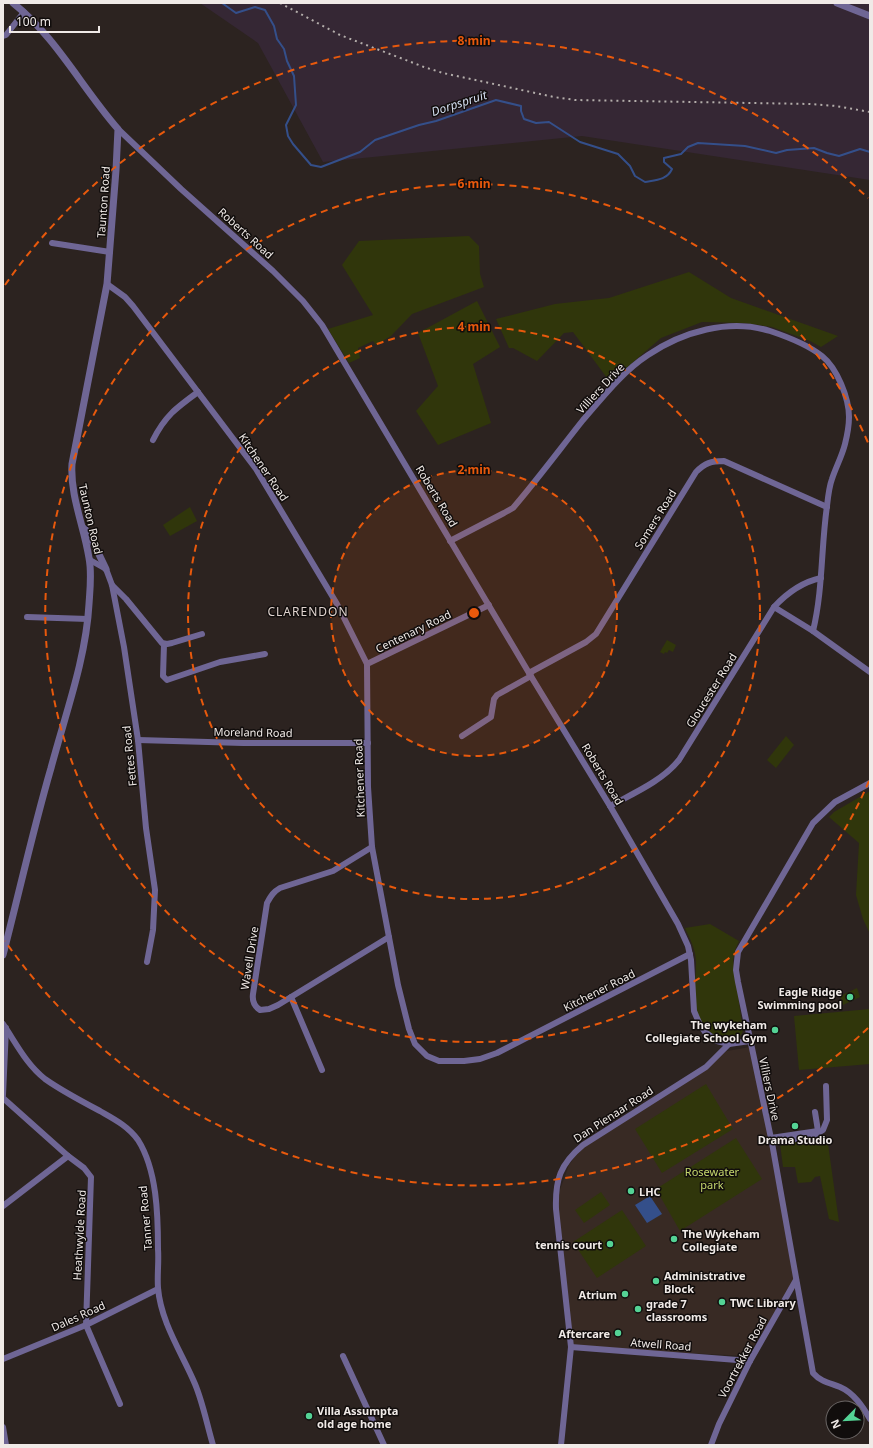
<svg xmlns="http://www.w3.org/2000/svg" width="873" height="1448" viewBox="0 0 873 1448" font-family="'Noto Sans',sans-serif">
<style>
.commercial{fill:#352734}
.built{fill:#382a24}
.green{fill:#30360b}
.water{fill:#344f8a}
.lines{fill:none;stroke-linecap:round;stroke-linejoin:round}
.stream{stroke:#344f8a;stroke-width:2}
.minor{stroke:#6f6695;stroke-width:6}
.tertiary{stroke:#6f6695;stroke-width:7}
.rail{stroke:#b4aeab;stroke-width:2;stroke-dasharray:2 4;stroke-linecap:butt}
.ring{fill:none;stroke:#e8590c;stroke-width:2;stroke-dasharray:7 5}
.poi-dot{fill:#54d395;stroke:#110d0c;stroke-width:1.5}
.labels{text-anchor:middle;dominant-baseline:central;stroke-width:3;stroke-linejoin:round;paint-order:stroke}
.street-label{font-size:11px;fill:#f0eae7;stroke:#110d0c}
.poi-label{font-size:11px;font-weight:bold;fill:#f0eae7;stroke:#110d0c;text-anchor:start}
.park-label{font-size:11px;fill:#c5d76c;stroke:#110d0c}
.water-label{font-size:12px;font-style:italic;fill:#d3ddef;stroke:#110d0c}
.neighbourhood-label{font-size:12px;letter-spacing:1px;fill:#dfd3ce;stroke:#110d0c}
.centre{fill:#e8590c;stroke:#110d0c;stroke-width:2}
.ring-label{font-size:12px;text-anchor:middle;font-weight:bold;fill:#e8590c;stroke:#110d0c;stroke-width:3;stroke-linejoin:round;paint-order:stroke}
</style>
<rect width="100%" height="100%" fill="#2c2320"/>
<polygon class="commercial" points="200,3 870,3 870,180 582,136 323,162 258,43"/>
<polygon class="built" points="750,1047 753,1054 796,1280 747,1356 571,1347 557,1198 569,1165 582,1147 727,1051"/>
<g class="green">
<polygon points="469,236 479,246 480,274 484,287 412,314 391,336 376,345 373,341 358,348 360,358 349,363 328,329 373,315 342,265 359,241"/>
<polygon points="689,272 731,298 838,336 821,347 810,341 772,327 745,323 702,322 661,338 610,382 573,332 564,333 537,361 513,348 509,348 496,319 555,304 609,298"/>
<polygon points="477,301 500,347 473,364 491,423 438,445 416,411 438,386 418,333"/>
<polygon points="190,507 197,521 170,536 163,525"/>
<polygon points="667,640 676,645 673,652 669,650 667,653 665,652 664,654 660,652"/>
<polygon points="786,736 794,745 776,768 767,760"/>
<polygon points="870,791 870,934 863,919 856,895 859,843 829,817 834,812"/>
<path d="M710,924L739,941L735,950L733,960L743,1031C740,1039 734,1040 726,1040C719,1040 715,1036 710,1032C689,1013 696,988 696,963C696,950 690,939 685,928Z"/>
<polygon points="857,988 860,997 843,1005 840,996"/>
<polygon points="870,1009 870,1064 799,1070 794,1016"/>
<polygon points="706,1084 733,1129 662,1173 635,1129"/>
<polygon points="827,1137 839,1222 829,1219 820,1176 815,1177 811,1182 798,1183 795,1167 783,1167 780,1144"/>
<polygon points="736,1138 762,1179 680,1231 656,1189"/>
<polygon points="601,1192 610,1205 584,1223 575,1210"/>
<polygon points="622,1210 646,1246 597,1278 573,1242"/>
</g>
<polygon class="water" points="650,1196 662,1214 647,1223 635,1205"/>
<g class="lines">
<path class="stream" d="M222,3L236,13L255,7L265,10L274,26L277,39L284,49L287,61L294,76L296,105L286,125L288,136L293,144L311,165L321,167L360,152L375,140L419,125L436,121L496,100L521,106V111L524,119L536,123L549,122L580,142L618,154L630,166L635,176L645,182C656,180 667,180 672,169L664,162V158L681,154L688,147L698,143L745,146L776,153L787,150L814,148L827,153L839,156L860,149L870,152"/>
<g class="minor">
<polyline points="3,36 6,35 24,12"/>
<polyline points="118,129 181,189 273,271 303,301 322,325 529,673 610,806 678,924 688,946 691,960 694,1011 700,1025 705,1032 717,1041 729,1044 750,1041"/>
<polyline points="52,243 110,252"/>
<polyline points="107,284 125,297 133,306 256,469 337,604 367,664 368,787 372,847 398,985 409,1029 415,1044 427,1056 439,1061 464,1061 480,1059 497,1053 690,954"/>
<path d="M153,440C165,416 176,408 198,392"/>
<path d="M450,541L504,513L513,508C537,480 560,449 583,420C603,397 622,372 648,355C682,332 729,318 770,331C788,337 807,344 822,356C837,368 849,398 849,417C849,425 847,436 845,444C842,456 836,467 832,479C829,487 828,497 827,506C821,547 823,590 813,631"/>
<polyline points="90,560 106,569 112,585 124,647 138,740 146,828 155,890 153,930 147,962"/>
<polyline points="112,585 126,599 162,643 167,644 172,643 202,634"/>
<polyline points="774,607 813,631 870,672"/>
<polyline points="27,617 88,619"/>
<polyline points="164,644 163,676 167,680 220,662 265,654"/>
<polyline points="367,664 489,605"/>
<path d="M529,673L586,642L596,634L696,472C705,463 711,461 724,461L827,507"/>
<polyline points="462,736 491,717 494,699 497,695 531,676"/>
<polyline points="138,740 243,743 368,743"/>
<path d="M870,783L835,802L813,823L738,952L736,970L738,982L772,1143L813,1373C821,1382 830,1383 840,1387C854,1393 863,1407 870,1419"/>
<path d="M610,806C634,793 662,781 679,760L774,607C787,593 802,582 821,578"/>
<path d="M372,847L333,871L280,888C273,892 271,896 267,903L253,994C252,1001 254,1006 260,1010L269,1009L278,1005L389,937"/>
<polyline points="291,997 322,1070"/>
<path d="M3,1024C16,1043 26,1064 45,1079C62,1091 81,1101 100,1111C114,1119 128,1126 138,1140C157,1170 158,1215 158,1249C159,1262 157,1275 158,1288C161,1323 182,1353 195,1384C203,1403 207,1425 213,1445"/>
<polyline points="3,1095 6,1028"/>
<polyline points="3,1098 68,1156 84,1168 91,1177 86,1325 120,1404"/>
<polyline points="771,1138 818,1131 815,1112"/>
<polyline points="772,1143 813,1136 823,1130 827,1120 826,1086"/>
<polyline points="3,1206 68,1156"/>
<polyline points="571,1347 750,1361"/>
<polyline points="343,1356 384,1445"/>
<polyline points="3,1359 86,1325 158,1289"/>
<polyline points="3,1427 6,1445"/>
<path d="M561,1445L571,1347L556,1209C555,1180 560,1164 583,1145L706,1067L729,1044"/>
<polyline points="711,1445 719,1424 750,1361 796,1280"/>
</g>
<g class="tertiary">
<polyline points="837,3 870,16"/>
<polyline points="85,529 95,546 106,569"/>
<path d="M3,955C19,893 33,830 51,768C65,715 86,659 89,604C90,589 92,573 89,558C84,526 70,496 72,464L107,284L116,170L118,129C82,88 56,37 13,3"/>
</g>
<polyline class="rail" points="280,3 340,35 424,67 443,73 554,97 575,100 810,104 836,106 870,112"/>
</g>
<circle cx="474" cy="613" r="143" fill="#e8590c" fill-opacity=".12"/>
<g class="ring">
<circle cx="474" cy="613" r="143"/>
<circle cx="474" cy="613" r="286"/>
<path d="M869 781A429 429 0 1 1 869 445"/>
<path d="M868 1028A572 572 0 0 1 5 941M5 285A572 572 0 0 1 868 198"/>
</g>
<g class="poi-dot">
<circle cx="850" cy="997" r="4"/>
<circle cx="775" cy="1030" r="4"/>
<circle cx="795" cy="1126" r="4"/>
<circle cx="631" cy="1191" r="4"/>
<circle cx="674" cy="1239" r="4"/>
<circle cx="610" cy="1244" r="4"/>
<circle cx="656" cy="1281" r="4"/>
<circle cx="625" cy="1294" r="4"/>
<circle cx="722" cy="1302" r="4"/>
<circle cx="638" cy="1309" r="4"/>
<circle cx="618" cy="1333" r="4"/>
<circle cx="309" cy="1416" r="4"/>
</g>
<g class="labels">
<g class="street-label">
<text transform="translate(103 202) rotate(-86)">Taunton Road</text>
<text transform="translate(246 233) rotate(42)">Roberts Road</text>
<text transform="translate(600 388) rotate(-47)">Villiers Drive</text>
<text transform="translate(264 467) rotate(56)">Kitchener Road</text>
<text transform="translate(437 496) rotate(59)">Roberts Road</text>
<text transform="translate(91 519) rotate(77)">Taunton Road</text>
<text transform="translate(655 519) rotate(-58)">Somers Road</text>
<text transform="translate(413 631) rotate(-26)">Centenary Road</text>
<text transform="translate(711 690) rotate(-58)">Gloucester Road</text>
<text transform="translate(253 732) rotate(1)">Moreland Road</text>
<text transform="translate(129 756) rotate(-96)">Fettes Road</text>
<text transform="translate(603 774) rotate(59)">Roberts Road</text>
<text transform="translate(359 778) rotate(-92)">Kitchener Road</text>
<text transform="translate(249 958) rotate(-81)">Wavell Drive</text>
<text transform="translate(599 990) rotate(-27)">Kitchener Road</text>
<text transform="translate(770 1089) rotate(78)">Villiers Drive</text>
<text transform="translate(613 1114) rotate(-33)">Dan Pienaar Road</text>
<text transform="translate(145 1218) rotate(-95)">Tanner Road</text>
<text transform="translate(79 1235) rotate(-87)">Heathwylde Road</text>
<text transform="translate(78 1316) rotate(-24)">Dales Road</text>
<text transform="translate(661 1344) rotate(4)">Atwell Road</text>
<text transform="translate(742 1357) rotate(-62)">Voortrekker Road</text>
</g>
<g class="poi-label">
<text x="842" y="991" text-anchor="end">Eagle Ridge<tspan x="842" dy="13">Swimming pool</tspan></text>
<text x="767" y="1024" text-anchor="end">The wykeham<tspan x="767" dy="13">Collegiate School Gym</tspan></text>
<text x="795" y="1139" text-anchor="middle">Drama Studio</text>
<text x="639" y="1191">LHC</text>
<text x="682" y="1233">The Wykeham<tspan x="682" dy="13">Collegiate</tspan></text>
<text x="602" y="1244" text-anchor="end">tennis court</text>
<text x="664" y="1275">Administrative<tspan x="664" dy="13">Block</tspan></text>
<text x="617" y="1294" text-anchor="end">Atrium</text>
<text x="730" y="1302">TWC Library</text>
<text x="646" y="1303">grade 7<tspan x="646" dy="13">classrooms</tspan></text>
<text x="610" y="1333" text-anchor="end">Aftercare</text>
<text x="317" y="1410">Villa Assumpta<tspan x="317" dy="13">old age home</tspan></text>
</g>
<g class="park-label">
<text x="712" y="1171">Rosewater<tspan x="712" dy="13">park</tspan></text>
</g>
<g class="water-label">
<text transform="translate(459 103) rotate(-18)">Dorpspruit</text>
</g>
<g class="neighbourhood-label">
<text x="308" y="611">CLARENDON</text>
</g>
</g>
<circle cx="474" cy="613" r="6" class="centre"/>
<g class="ring-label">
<text x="474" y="45">8 min</text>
<text x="474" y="188">6 min</text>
<text x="474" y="331">4 min</text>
<text x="474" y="474">2 min</text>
</g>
<rect width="873" height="1448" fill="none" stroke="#f0eae7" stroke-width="8"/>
<g transform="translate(845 1420) rotate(246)"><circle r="19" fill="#110d0c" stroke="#6a6564"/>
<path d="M0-3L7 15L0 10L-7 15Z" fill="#54d395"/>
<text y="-6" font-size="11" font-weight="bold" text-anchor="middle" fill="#f0eae7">N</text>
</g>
<path d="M10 26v6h89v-6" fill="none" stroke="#f0eae7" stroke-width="2"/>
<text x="16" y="26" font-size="12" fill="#f0eae7" stroke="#110d0c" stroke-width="3" paint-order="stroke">100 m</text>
</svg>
